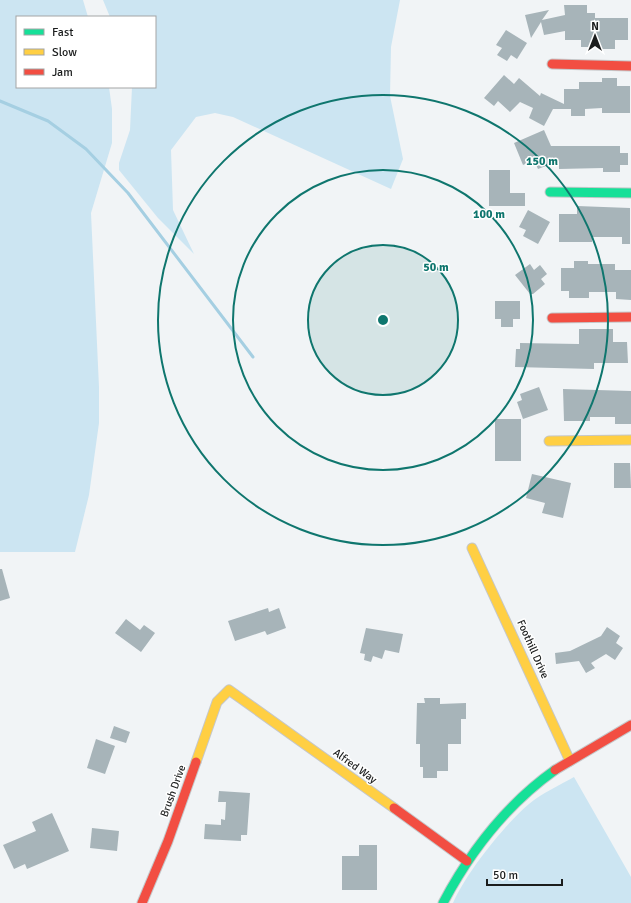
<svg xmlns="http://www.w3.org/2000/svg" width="631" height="903" viewBox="0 0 631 903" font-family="Signika,sans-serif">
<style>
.green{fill:#cce5f2}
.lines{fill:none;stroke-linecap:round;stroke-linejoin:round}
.stream{stroke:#a5cfe2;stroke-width:3}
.building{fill:#a7b4b9}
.fast-casing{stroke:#c5c7c9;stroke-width:11}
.slow-casing{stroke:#c5c7c9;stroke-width:11}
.jam-casing{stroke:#c5c7c9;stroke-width:11}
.fast{stroke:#16e098;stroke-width:9}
.slow{stroke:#ffcf43;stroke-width:9}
.jam{stroke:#f24e42;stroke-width:9}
.ring{fill:none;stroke:#0f766e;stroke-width:2}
.labels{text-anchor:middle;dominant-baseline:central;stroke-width:3;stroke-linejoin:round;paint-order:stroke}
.street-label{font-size:11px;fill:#1b1d1d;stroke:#fff}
.centre{fill:#0f766e;stroke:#fff;stroke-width:2}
.ring-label{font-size:12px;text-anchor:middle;font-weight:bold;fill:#0f766e;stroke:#fff;stroke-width:3;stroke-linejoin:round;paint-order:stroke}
</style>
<rect width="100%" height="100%" fill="#f1f4f6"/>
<g class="green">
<polygon points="0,0 83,0 88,17 17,17 17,87 109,87 112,109 112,143 91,213 99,387 99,423 89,495 75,552 0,552"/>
<polygon points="103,0 400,0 391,47 390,96 403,159 391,189 233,117 215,113 196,117 171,150 173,210 194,254 158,218 119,170 119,163 130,130 132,87 155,87 155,17 110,17"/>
<path d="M574,777L631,877V903H453C466,873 504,825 529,804C542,793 560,785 574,777Z"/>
</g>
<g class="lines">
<polyline class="stream" points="0,101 48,121 86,149 128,193 253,357"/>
</g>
<g class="building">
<polygon points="564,5 587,5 587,13 595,13 595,18 628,18 628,40 615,40 615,49 601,49 601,47 581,47 581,40 565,40 565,31 544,35 541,22 531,38 525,15 549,10 542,20 565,15"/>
<polygon points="506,30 527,43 517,59 511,55 507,61 497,55 502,48 496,45"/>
<polygon points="504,75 514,84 519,78 540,96 541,93 564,104 564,89 579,89 579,82 602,82 602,78 617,78 617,86 630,86 630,113 602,113 602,108 585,109 585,116 571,116 571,109 553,109 544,126 529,118 533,108 520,102 510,112 498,101 494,106 484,98"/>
<polygon points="544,130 551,146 620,146 620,153 628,153 628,165 620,165 620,172 603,172 603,168 559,169 559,161 538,169 534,160 523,165 514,143"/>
<polygon points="489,170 510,170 510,193 525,193 525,206 489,206"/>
<polygon points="577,206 630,208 630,244 622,244 622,237 592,237 592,242 559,242 559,214 577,214"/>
<polygon points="528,210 550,222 538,244 523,236 526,230 519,227"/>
<polygon points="574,261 588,261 588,264 615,264 615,270 631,270 631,300 616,299 616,292 589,292 589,298 569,298 569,291 561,291 561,268 574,268"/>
<polygon points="530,264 534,270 540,265 547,274 541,279 545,284 533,294 530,294 515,275"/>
<polygon points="495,301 520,301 520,319 513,319 513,327 501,327 501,319 495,319"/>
<polygon points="579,329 613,329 613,342 627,342 628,363 594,363 594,369 515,367 516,349 520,349 520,343 579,344"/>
<polygon points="539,387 548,410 523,419 517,402 522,400 520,394"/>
<polygon points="563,389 631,391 631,424 615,424 615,417 590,417 590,421 564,421"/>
<rect x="495" y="419" width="26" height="42"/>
<polygon points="614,463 630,463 631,488 614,488"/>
<polygon points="532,474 571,483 563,518 542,513 545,503 526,498"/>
<polygon points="0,569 2,569 10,598 0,601"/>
<polygon points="268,608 269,612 279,608 286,628 267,635 265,631 235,641 228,621"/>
<polygon points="126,619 140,630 144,625 155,633 141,652 115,633"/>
<polygon points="607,627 620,636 616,643 623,648 615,660 606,654 591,663 595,668 586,673 579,661 556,664 555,653 570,651 601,636"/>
<polygon points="366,628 403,634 399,653 385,650 382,659 373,656 371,662 364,660 365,654 360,653"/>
<polygon points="424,698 440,698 440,704 466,703 466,719 461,719 461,744 448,744 448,771 437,771 437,778 423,778 423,767 420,767 420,744 416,744 417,703 425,703"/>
<polygon points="114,726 130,732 126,743 110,738"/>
<polygon points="96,739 115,746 105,774 87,768"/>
<polygon points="219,791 250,793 247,835 241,835 241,841 204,839 205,824 221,825 221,819 225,820 226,802 218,802"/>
<polygon points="52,813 69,851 27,869 25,864 14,869 3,845 36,831 32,822"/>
<polygon points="92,828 119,831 117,851 90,848"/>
<polygon points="359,845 377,845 377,890 342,890 342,856 359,856"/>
</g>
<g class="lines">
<defs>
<g id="fast">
<polyline points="550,192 631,193"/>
<path d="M443,903C471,850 506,805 555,770"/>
</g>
<g id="slow">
<polyline points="549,441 631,440"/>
<polyline points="472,548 570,761"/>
<polyline points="196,762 217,702 229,690 394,808"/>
</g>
<g id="jam">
<polyline points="552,64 631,66"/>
<polyline points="552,318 631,317"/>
<polyline points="555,770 631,725"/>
<polyline points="394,808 467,861"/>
<polyline points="142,903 168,841 196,762"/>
</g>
</defs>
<use href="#fast" class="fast-casing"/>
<use href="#slow" class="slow-casing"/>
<use href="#jam" class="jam-casing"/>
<use href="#fast" class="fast"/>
<use href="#slow" class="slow"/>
<use href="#jam" class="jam"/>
</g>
<circle cx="383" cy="320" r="75" fill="#0f766e" fill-opacity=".12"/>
<g class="ring">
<circle cx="383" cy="320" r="75"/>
<circle cx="383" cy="320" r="150"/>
<circle cx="383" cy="320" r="225"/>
</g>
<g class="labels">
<g class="street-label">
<text transform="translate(533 649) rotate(66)">Foothill Drive</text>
<text transform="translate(355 766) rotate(36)">Alfred Way</text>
<text transform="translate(173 791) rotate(-70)">Brush Drive</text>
</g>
</g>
<circle cx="383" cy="320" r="6" class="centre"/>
<g class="ring-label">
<text x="542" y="165">150 m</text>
<text x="489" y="218">100 m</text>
<text x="436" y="271">50 m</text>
</g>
<rect x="16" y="16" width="140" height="72" fill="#ffffff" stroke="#a4a5a5"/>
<rect x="24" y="29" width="20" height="6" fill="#16e098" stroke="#a4a5a5"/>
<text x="52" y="36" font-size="12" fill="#1b1d1d">Fast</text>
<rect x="24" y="49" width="20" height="6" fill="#ffcf43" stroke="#a4a5a5"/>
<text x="52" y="56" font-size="12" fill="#1b1d1d">Slow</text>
<rect x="24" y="69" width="20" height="6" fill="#f24e42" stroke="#a4a5a5"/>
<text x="52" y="76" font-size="12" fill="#1b1d1d">Jam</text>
<g transform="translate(595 36)" stroke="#ffffff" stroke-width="3" paint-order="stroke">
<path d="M0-3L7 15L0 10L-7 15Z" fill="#1b1d1d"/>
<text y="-6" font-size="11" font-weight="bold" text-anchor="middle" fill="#1b1d1d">N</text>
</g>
<path d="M487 879v6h75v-6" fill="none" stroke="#1b1d1d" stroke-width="2"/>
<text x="493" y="879" font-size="12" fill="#1b1d1d" stroke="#ffffff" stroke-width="3" paint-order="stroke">50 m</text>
</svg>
